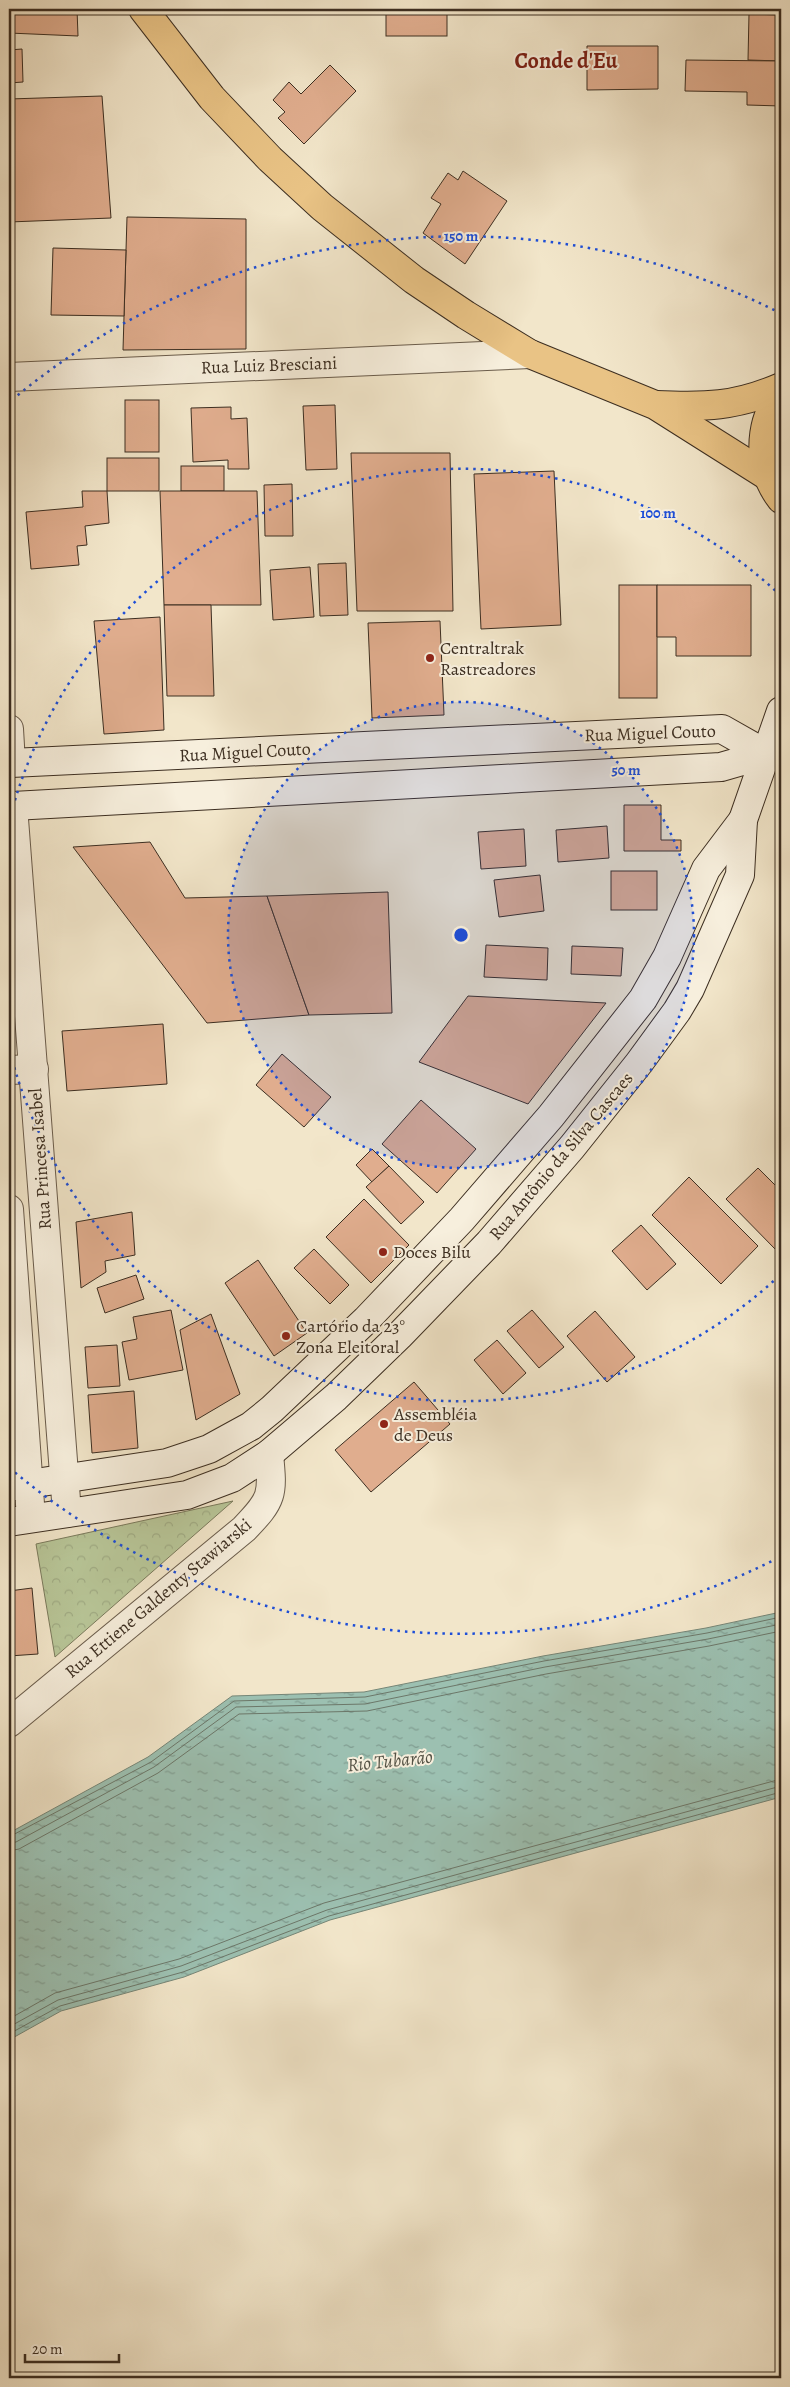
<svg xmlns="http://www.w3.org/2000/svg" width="790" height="2387" viewBox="0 0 790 2387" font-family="Alegreya,serif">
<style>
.park{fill:url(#park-crowns);stroke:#7a7a5c}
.water{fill:url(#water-ripples);stroke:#768677}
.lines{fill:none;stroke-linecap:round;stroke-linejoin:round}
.shore{stroke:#6c7769;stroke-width:1}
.building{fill:#e0ad8e;stroke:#3c2e21}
.street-casing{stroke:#6a5c4b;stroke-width:30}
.secondary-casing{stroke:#3c2e21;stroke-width:30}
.primary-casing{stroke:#3c2e21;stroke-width:30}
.street{stroke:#f7efdd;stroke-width:28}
.secondary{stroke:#f7efdd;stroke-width:28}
.primary{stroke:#e9c385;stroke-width:28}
.ring{fill:none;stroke:#1d4ed8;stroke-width:2.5;stroke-dasharray:2.5 5}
.poi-dot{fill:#8f2418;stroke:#f7efdd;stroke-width:2}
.labels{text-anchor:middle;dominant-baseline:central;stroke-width:4;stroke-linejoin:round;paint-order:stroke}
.street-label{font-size:18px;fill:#3c2e21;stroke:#f7efdd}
.poi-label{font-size:18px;fill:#3c2e21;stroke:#f7efdd;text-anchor:start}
.water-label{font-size:19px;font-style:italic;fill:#545245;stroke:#f7efdd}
.district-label{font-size:22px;font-weight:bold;fill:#7a1f14;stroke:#f7efdd}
.centre{fill:#1d4ed8;stroke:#f7efdd;stroke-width:2.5}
.ring-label{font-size:15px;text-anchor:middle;font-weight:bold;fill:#1d4ed8;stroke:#f7efdd;stroke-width:4;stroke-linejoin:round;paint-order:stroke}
</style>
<defs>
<pattern id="park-crowns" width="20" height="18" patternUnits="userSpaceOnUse" patternTransform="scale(1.25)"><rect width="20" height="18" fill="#b8c698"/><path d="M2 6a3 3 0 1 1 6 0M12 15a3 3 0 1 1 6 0" fill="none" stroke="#9faa83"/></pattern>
<pattern id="water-ripples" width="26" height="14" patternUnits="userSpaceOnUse" patternTransform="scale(1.25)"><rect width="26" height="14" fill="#9cc0b1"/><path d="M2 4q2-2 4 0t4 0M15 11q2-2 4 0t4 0" fill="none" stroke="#809c90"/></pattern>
</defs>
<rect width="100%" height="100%" fill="#f2e6ca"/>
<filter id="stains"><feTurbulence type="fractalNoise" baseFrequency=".004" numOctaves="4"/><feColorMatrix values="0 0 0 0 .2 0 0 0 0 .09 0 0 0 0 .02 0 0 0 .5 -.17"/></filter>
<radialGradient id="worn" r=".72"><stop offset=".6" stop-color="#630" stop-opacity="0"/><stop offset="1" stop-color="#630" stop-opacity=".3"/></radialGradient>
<polygon class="park" points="233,1501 55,1657 36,1544"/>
<polygon class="water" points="781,1612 781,1797 330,1920 184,1977 61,2011 9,2040 9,1833 148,1757 232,1696 364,1692 543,1656 706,1628"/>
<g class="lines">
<g class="shore">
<polyline points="9,1837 151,1762 234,1701 365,1697 544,1661 707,1633 781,1617"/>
<polyline points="9,1843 16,1842 154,1767 236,1707 365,1704 545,1667 708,1639 781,1624"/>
<polyline points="9,1851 19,1849 158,1773 239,1714 367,1711 546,1674 709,1646 781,1631"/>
<polyline points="9,2019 55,1993 179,1959 324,1903 781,1779"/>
<polyline points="9,2027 58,2000 181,1966 327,1910 781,1786"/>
<polyline points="9,2034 60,2006 183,1972 329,1916 781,1792"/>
</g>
</g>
<g class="building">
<polygon points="9,9 77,9 78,36 9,33"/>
<rect x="386" y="9" width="61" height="27"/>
<polygon points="749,14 781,15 781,61 748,60"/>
<polygon points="587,46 658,46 658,89 587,90"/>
<polygon points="22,49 23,82 9,83 9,50"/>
<polygon points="686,60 781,61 781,106 747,105 747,92 685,91"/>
<polygon points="330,65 356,91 304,144 278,118 285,112 273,100 289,82 301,94"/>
<polygon points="102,96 111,218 9,222 9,99"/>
<polygon points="463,171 507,201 465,264 423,233 441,204 431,198 448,173 458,180"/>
<polygon points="127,217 246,219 246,349 123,350"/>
<polygon points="53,248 126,250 124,316 51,315"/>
<rect x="125" y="400" width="34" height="52"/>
<polygon points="335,405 337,469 306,470 303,406"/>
<polygon points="231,407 231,419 247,418 249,469 228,469 228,460 193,462 191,408"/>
<polygon points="351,453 450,453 453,611 357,611"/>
<rect x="107" y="458" width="52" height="33"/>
<rect x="181" y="466" width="43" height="25"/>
<polygon points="554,471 561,625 481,629 474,474"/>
<polygon points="292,484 293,536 265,536 264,485"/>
<polygon points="82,491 107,491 109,523 85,526 87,545 77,546 79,565 31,569 26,512 83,507"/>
<polygon points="160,491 257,491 261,605 164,605"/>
<polygon points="346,563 348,615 320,616 318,564"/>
<polygon points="310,567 314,617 273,620 270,570"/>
<rect x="619" y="585" width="38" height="113"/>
<polygon points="657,585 751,585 751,656 676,656 676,637 657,637"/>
<polygon points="164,605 211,605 214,696 167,696"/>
<polygon points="160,617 164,730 104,734 94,621"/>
<polygon points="440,621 444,715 372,718 368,623"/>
<polygon points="624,805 661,805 661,840 681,840 681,851 624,851"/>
<polygon points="607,826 609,858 558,862 556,830"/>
<polygon points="524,829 526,866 481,869 478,832"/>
<polygon points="150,842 185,898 267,896 309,1015 207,1023 73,847"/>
<rect x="611" y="871" width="46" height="39"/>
<polygon points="540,875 544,911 499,917 494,880"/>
<polygon points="388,892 392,1013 309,1015 267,896"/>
<polygon points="486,945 548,948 547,980 484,977"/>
<polygon points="572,946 623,948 621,976 571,974"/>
<polygon points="468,996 606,1003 528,1104 419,1062"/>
<polygon points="163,1024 167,1084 67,1091 62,1031"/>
<polygon points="282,1054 331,1097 304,1127 256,1085"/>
<polygon points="421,1100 476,1149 437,1193 382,1144"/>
<polygon points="372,1149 389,1166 372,1182 356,1165"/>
<polygon points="389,1166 424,1202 401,1224 366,1187"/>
<polygon points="758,1168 781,1191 781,1245 776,1250 726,1199"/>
<polygon points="689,1177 758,1246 721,1284 652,1215"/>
<polygon points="364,1199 409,1245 371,1283 326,1237"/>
<polygon points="132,1212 135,1255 105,1261 106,1272 81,1288 76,1222"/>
<polygon points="641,1225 676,1264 647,1290 612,1251"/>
<polygon points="314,1249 349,1285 330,1304 294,1268"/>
<polygon points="258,1260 307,1333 274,1356 225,1283"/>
<polygon points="136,1275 144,1299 105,1313 97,1288"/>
<polygon points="171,1310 183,1370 129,1380 122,1342 137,1339 133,1317"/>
<polygon points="532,1310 564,1347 539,1368 507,1331"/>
<polygon points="595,1311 635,1357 607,1382 567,1336"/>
<polygon points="211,1314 240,1394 196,1420 180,1330"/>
<polygon points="497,1340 526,1373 503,1394 474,1360"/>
<polygon points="117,1345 120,1386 88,1388 85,1347"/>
<polygon points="414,1382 450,1424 371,1492 335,1450"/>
<polygon points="134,1391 138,1448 92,1453 88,1395"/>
<polygon points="32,1588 38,1654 9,1656 9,1591"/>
</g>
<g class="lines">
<defs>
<g id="street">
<polyline points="9,377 530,354"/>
<polyline points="9,729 11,763"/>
<polyline points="13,806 67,1513"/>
<polyline points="9,1070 34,1069"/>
<polyline points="9,1209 31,1518"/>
<path d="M9,1723L244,1529C273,1499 273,1495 269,1454"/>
</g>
<g id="secondary">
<polyline points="11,763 722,729 766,754"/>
<polyline points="13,806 721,767 766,754"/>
<polyline points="9,1487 167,1463 209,1449 251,1426 272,1409 366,1320 462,1219 551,1116 643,999 667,957 706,869 743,820"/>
<polyline points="9,1522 187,1495 232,1478 269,1454 336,1397 399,1336 489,1243 572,1147 639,1063 677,1011 690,989 740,875 743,820 781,711"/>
</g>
<g id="primary">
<polyline points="143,9 212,98 270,159 322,207 414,280 466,315 530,354 655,405 769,477"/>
<path d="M781,394C758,424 757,468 781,499"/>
<path d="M656,405C705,407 735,407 781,387"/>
</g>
</defs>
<use href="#street" class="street-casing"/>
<use href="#secondary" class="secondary-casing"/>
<use href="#primary" class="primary-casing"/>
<use href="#street" class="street"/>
<use href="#secondary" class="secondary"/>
<use href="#primary" class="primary"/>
</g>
<circle cx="461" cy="935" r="233" fill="#1d4ed8" fill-opacity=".12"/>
<g class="ring">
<circle cx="461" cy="935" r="233"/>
<path d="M779 1276A466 466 0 0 1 9 1048M9 822A466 466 0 0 1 779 594"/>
<path d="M778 1558A699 699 0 0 1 12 1470M12 400A699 699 0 0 1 778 312"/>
</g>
<g class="poi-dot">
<circle cx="430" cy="658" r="5"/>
<circle cx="383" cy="1252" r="5"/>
<circle cx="286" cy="1336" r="5"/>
<circle cx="384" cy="1424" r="5"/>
</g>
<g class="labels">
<g class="street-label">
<text transform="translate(269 365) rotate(-2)">Rua Luiz Bresciani</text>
<text transform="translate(650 733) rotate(-2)">Rua Miguel Couto</text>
<text transform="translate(245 752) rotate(-3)">Rua Miguel Couto</text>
<text transform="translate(561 1156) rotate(-50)">Rua Antônio da Silva Cascaes</text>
<text transform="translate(40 1159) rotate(-94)">Rua Princesa Isabel</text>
<text transform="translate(158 1598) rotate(-40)">Rua Ettiene Galdenty Stawiarski</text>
</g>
<g class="poi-label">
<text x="440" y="648">Centraltrak<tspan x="440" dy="21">Rastreadores</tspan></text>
<text x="393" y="1252">Doces Bilu</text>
<text x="296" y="1326">Cartório da 23°<tspan x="296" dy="21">Zona Eleitoral</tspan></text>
<text x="394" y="1414">Assembléia<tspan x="394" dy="21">de Deus</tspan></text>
</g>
<g class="water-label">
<text transform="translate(390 1761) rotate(-6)">Rio Tubarão</text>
</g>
<g class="district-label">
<text x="566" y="61">Conde d'Eu</text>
</g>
</g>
<circle cx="461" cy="935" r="8" class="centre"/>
<g class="ring-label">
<text x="461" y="241">150 m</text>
<text x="658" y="518">100 m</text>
<text x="626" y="775">50 m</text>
</g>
<rect width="790" height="2387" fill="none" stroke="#f2e6ca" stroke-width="30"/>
<rect x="10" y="10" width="770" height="2367" fill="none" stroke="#3c2e21" stroke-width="2.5"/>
<rect x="15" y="15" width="760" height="2357" fill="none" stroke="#3c2e21"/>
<path d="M25 2354v8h94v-8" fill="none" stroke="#3c2e21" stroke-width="2.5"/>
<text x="32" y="2354" font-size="15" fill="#3c2e21" stroke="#f7efdd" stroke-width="4" paint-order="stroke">20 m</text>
<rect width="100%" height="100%" filter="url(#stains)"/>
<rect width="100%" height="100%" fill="url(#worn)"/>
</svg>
